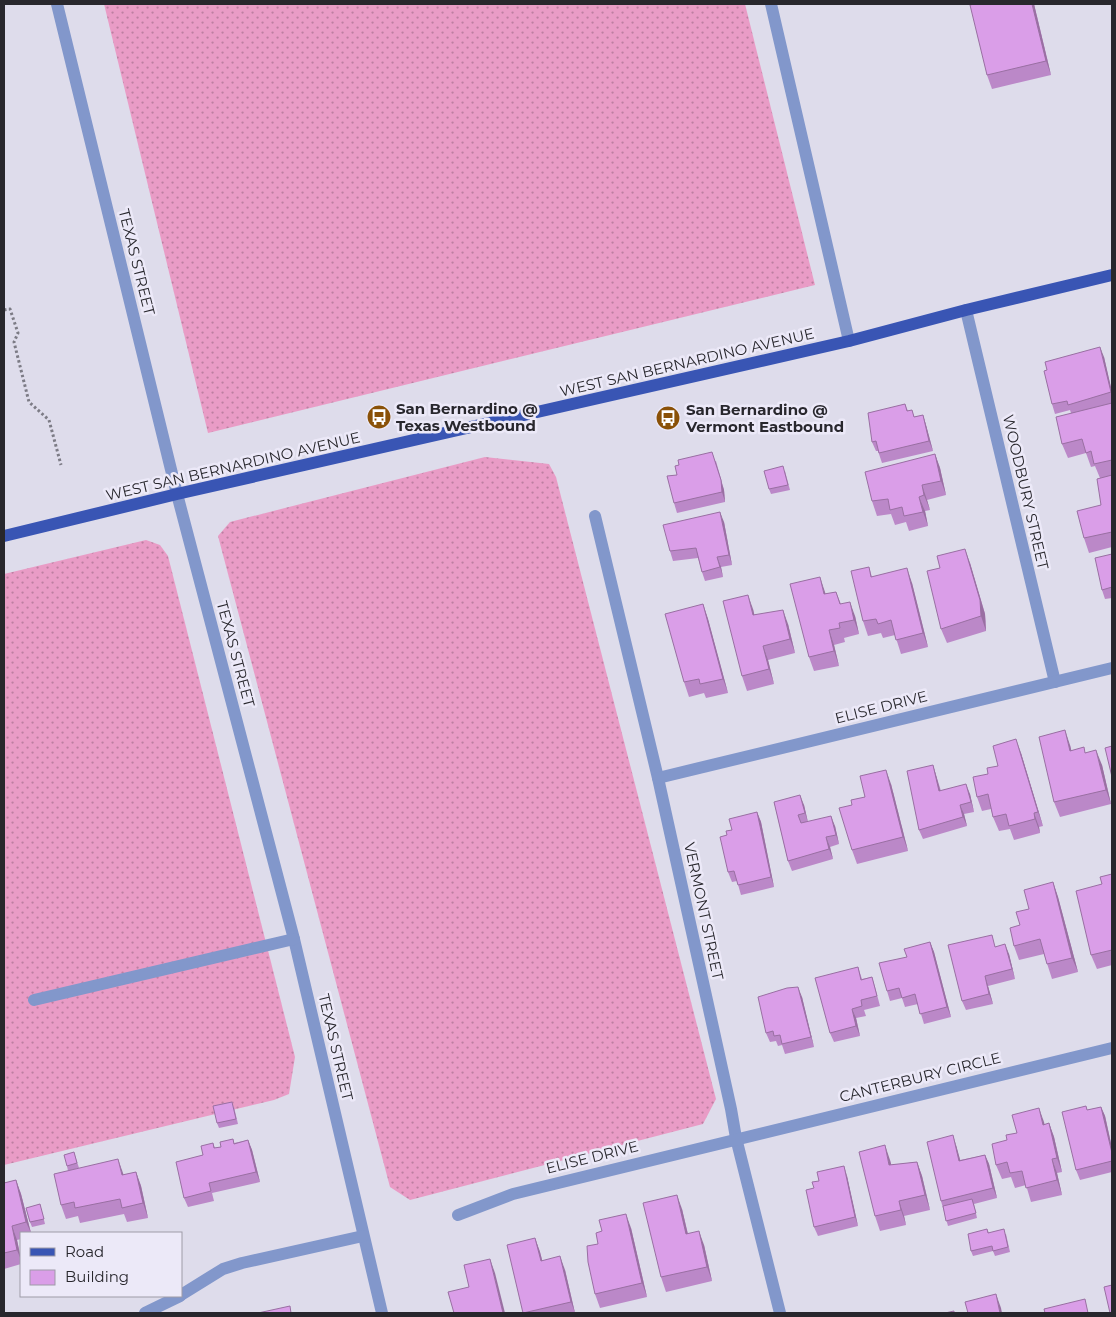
<svg xmlns="http://www.w3.org/2000/svg" width="1116" height="1317" viewBox="0 0 1116 1317" font-family="Montserrat,sans-serif">
<style>
.grass{fill:url(#grass-dots)}
.lines{fill:none;stroke-linecap:round;stroke-linejoin:round}
.path{stroke:#7c7b85;stroke-width:3;stroke-dasharray:2.5 2.5;stroke-linecap:butt}
.minor{stroke:#8297cb;stroke-width:12}
.major{stroke:#3955b4;stroke-width:12}
.wall{fill:#bb88c8}
.shaded-wall{fill:#996fa2}
.building{fill:#da9ee8;stroke:#996fa2}
.labels{text-anchor:middle;dominant-baseline:central;stroke-width:5;stroke-linejoin:round;paint-order:stroke}
.street-label{font-size:15px;fill:#28272d;stroke:#ece9f8}
.poi-label{font-size:15px;font-weight:bold;fill:#28272d;stroke:#ece9f8;text-anchor:start}
</style>
<defs>
<pattern id="grass-dots" width="8" height="8" patternUnits="userSpaceOnUse" patternTransform="scale(1.25)"><rect width="8" height="8" fill="#e99cc6"/><path d="M2 2h.1M6 6h.1" fill="none" stroke="#bd7fa1" stroke-width="1.8" stroke-linecap="round"/></pattern>
</defs>
<rect width="100%" height="100%" fill="#dedceb"/>
<g class="grass">
<polygon points="104,4 745,4 815,285 208,433"/>
<polygon points="485,457 549,464 556,477 716,1099 703,1124 410,1200 390,1187 218,536 230,522"/>
<polygon points="146,540 160,545 168,556 295,1057 289,1094 274,1100 4,1165 4,574"/>
</g>
<g class="lines">
<polyline class="path" points="4,310 10,309 18,333 14,342 29,402 49,420 61,465"/>
<g class="minor">
<polyline points="57,4 177,494 294,939 382,1313"/>
<polyline points="771,4 849,341"/>
<polyline points="966,310 1055,682"/>
<polyline points="595,516 658,778 731,1109 736,1138 780,1313"/>
<polyline points="658,778 1112,668"/>
<polyline points="34,1000 294,939"/>
<polyline points="458,1215 513,1194 1112,1048"/>
<polyline points="181,1295 223,1269 242,1263 363,1236"/>
<polyline points="145,1313 180,1296"/>
</g>
<polyline class="major" points="4,536 177,494 849,341 966,310 1112,275"/>
</g>
<g class="wall">
<polygon points="1034,4 1051,75 992,89 987,75"/>
<polygon points="1104,357 1112,392 1112,403 1100,406 1112,403 1112,547 1089,553 1084,538 1101,505 1100,478 1095,466 1091,467 1086,453 1068,458 1062,444 1071,413 1070,410 1055,414 1052,404"/>
<polygon points="905,404 908,411 912,410 914,417 923,415 926,425 933,451 882,463 878,451 876,451 872,442"/>
<polygon points="935,454 940,468 946,495 927,500 930,510 925,511 928,526 909,531 906,522 895,525 891,514 877,516 872,501"/>
<polygon points="716,461 724,490 725,502 677,513 674,503 677,475"/>
<polygon points="785,471 790,490 771,494 769,489"/>
<polygon points="724,522 732,565 721,567 723,577 705,581 702,572 698,558 673,561 670,551"/>
<polygon points="1112,554 1112,598 1105,599 1102,590"/>
<polygon points="970,563 985,614 986,631 947,643 941,629"/>
<polygon points="869,567 872,577 912,583 928,647 901,654 895,635 883,638 881,633 868,636 863,621"/>
<polygon points="836,592 841,604 855,616 859,634 844,638 845,642 834,645 839,666 814,671 809,657 826,594"/>
<polygon points="703,604 708,619 728,693 706,698 704,693 689,697 684,682"/>
<polygon points="753,609 754,615 788,624 795,653 768,660 774,684 747,691 742,676"/>
<polygon points="1070,745 1071,750 1086,753 1102,765 1111,804 1060,817 1054,802"/>
<polygon points="1021,753 1043,826 1039,827 1040,833 1014,840 1010,829 999,831 993,817 991,809 982,811 977,797 988,774 998,766"/>
<polygon points="933,765 936,775 941,791 970,794 974,812 964,814 967,826 923,839 919,830"/>
<polygon points="891,784 908,851 857,864 852,850 852,805 865,797"/>
<polygon points="774,802 804,805 808,822 835,826 839,844 830,847 833,859 792,871 788,861"/>
<polygon points="757,812 761,822 774,887 741,895 737,881 732,882 728,872 727,835 732,830"/>
<polygon points="1112,874 1112,965 1097,969 1091,955 1102,884"/>
<polygon points="1053,882 1058,897 1078,972 1052,979 1044,954 1019,960 1014,946 1020,925 1029,909"/>
<polygon points="930,942 934,952 951,1017 924,1024 918,1004 905,1007 902,998 890,1001 887,991 907,957"/>
<polygon points="996,947 1009,954 1015,979 988,986 993,1004 966,1010 962,1001"/>
<polygon points="858,967 862,979 872,977 875,987 880,1006 864,1010 866,1016 856,1018 860,1036 834,1042 830,1033"/>
<polygon points="802,997 814,1047 785,1054 782,1045 778,1046 776,1041 770,1042 766,1033"/>
<polygon points="234,1107 238,1124 219,1128 217,1123"/>
<polygon points="1101,1107 1105,1116 1112,1148 1112,1172 1080,1180 1076,1170 1087,1110"/>
<polygon points="1049,1123 1054,1137 1062,1172 1057,1173 1062,1195 1031,1202 1026,1185 1015,1188 1011,1177 1002,1179 996,1165 1007,1140"/>
<polygon points="233,1139 234,1143 248,1140 252,1150 260,1182 212,1193 214,1201 188,1207 184,1198 203,1155 213,1143 215,1148 221,1147"/>
<polygon points="956,1145 960,1160 985,1155 989,1164 997,1198 974,1204 977,1218 948,1226 941,1201"/>
<polygon points="74,1152 79,1168 68,1171 67,1166"/>
<polygon points="890,1160 891,1165 917,1162 922,1176 930,1210 904,1216 906,1225 880,1231 875,1216"/>
<polygon points="136,1172 141,1186 148,1218 127,1222 124,1214 80,1223 78,1216 66,1219 61,1205 123,1175"/>
<polygon points="847,1176 858,1226 818,1236 814,1227 814,1188"/>
<polygon points="16,1180 21,1194 31,1233 21,1233 21,1239 17,1240 21,1258 21,1264 4,1269 4,1183"/>
<polygon points="40,1204 45,1224 32,1227 30,1222"/>
<polygon points="682,1209 688,1234 704,1245 712,1281 666,1292 661,1277"/>
<polygon points="631,1228 647,1297 600,1308 595,1294 598,1244"/>
<polygon points="987,1229 989,1233 1006,1234 1010,1252 995,1256 993,1251 973,1256 971,1251"/>
<polygon points="535,1238 540,1252 542,1260 565,1270 575,1313 523,1313"/>
</g>
<g class="shaded-wall">
<polygon points="1032,4 1034,4 1051,75 1046,61"/>
<polygon points="1100,347 1104,357 1112,392 1112,395"/>
<polygon points="923,415 926,425 933,451 929,441"/>
<polygon points="712,452 724,490 725,502 722,492"/>
<polygon points="935,454 940,468 946,495 941,481"/>
<polygon points="922,485 927,500 930,510 924,495"/>
<polygon points="919,497 925,511 928,526 923,512"/>
<polygon points="720,512 724,522 732,565 729,555"/>
<polygon points="965,549 970,563 985,614 986,631 981,616"/>
<polygon points="717,557 721,567 723,577"/>
<polygon points="907,568 912,583 928,647 923,633"/>
<polygon points="820,577 825,592 829,608 824,594"/>
<polygon points="748,595 753,609 758,630 753,615"/>
<polygon points="850,602 855,616 859,634 854,620"/>
<polygon points="703,604 708,619 728,693 723,679"/>
<polygon points="783,610 788,624 795,653 790,639"/>
<polygon points="829,630 834,645 839,666 834,651"/>
<polygon points="763,646 768,660 774,684 769,669"/>
<polygon points="1065,730 1070,745 1075,765 1070,751"/>
<polygon points="1016,739 1021,753 1043,826 1038,812"/>
<polygon points="1096,750 1102,765 1111,804 1106,790"/>
<polygon points="933,765 936,775 943,801 939,791"/>
<polygon points="886,770 891,784 908,851 903,837"/>
<polygon points="966,784 970,794 974,812 971,802"/>
<polygon points="800,795 804,805 808,823 805,813"/>
<polygon points="960,805 964,814 967,826 963,817"/>
<polygon points="757,812 761,822 774,887 771,877"/>
<polygon points="1034,813 1039,827 1040,833 1035,819"/>
<polygon points="831,816 835,826 839,844 836,835"/>
<polygon points="826,837 830,847 833,859 829,849"/>
<polygon points="1053,882 1058,897 1078,972 1072,958"/>
<polygon points="930,942 934,952 951,1017 947,1007"/>
<polygon points="1005,944 1009,954 1015,979 1012,969"/>
<polygon points="985,976 988,986 993,1004 989,994"/>
<polygon points="798,987 802,997 814,1047 811,1037"/>
<polygon points="852,1009 856,1018 860,1036 856,1026"/>
<polygon points="1101,1107 1105,1116 1112,1148 1112,1153"/>
<polygon points="1039,1108 1044,1122 1048,1139 1043,1125"/>
<polygon points="1049,1123 1054,1137 1062,1172 1057,1158"/>
<polygon points="953,1135 956,1145 963,1170 959,1161"/>
<polygon points="248,1140 252,1150 260,1182 256,1172"/>
<polygon points="885,1145 890,1160 895,1179 889,1165"/>
<polygon points="985,1155 989,1164 997,1198 993,1188"/>
<polygon points="118,1159 123,1173 127,1189 122,1175"/>
<polygon points="1052,1159 1057,1173 1062,1195 1057,1180"/>
<polygon points="917,1162 922,1176 930,1210 925,1195"/>
<polygon points="844,1166 847,1176 858,1226 855,1217"/>
<polygon points="136,1172 141,1186 148,1218 143,1203"/>
<polygon points="16,1180 21,1194 31,1233 26,1222"/>
<polygon points="677,1195 682,1209 691,1248 686,1234"/>
<polygon points="899,1201 904,1216 906,1225 901,1210"/>
<polygon points="626,1214 631,1228 647,1297 642,1283"/>
<polygon points="12,1226 17,1240 21,1260 17,1250"/>
<polygon points="699,1231 704,1245 712,1281 707,1267"/>
<polygon points="535,1238 540,1252 546,1275 541,1261"/>
<polygon points="560,1256 565,1270 575,1313 571,1302"/>
<polygon points="490,1259 495,1273 505,1313 503,1313"/>
<polygon points="996,1294 1001,1308 1002,1313 1000,1313"/>
</g>
<g class="building">
<polygon points="974,4 1032,4 1046,61 987,75 970,5"/>
<polygon points="1100,347 1111,392 1068,405 1067,401 1052,404 1044,371 1047,370 1045,362"/>
<polygon points="1112,403 1112,460 1094,464 1091,451 1086,453 1082,439 1062,444 1056,417"/>
<polygon points="905,404 907,411 912,410 914,417 923,415 929,441 879,453 876,441 872,442 868,413"/>
<polygon points="712,452 721,480 722,492 674,503 667,476 677,475 675,466 679,465 678,460"/>
<polygon points="935,454 941,481 922,485 924,495 919,497 923,512 904,516 902,507 890,510 888,499 872,501 865,472"/>
<polygon points="783,466 788,485 769,489 764,471"/>
<polygon points="1112,475 1112,532 1084,538 1077,511 1101,505 1097,479"/>
<polygon points="720,512 729,555 717,557 720,567 702,572 696,548 670,551 663,525"/>
<polygon points="965,549 980,600 981,616 941,629 927,571 940,568 937,556"/>
<polygon points="1112,554 1112,587 1102,590 1095,558"/>
<polygon points="869,567 871,577 907,568 923,633 896,640 891,620 878,624 876,619 863,621 851,571"/>
<polygon points="820,577 824,594 836,592 840,604 850,602 854,620 839,623 840,628 829,630 834,651 809,657 790,584"/>
<polygon points="748,595 753,615 783,610 790,639 763,646 769,669 742,676 723,601"/>
<polygon points="703,604 723,679 700,684 699,679 684,682 665,614"/>
<polygon points="1065,730 1070,751 1084,747 1085,753 1096,750 1106,790 1054,802 1039,737"/>
<polygon points="1016,739 1038,812 1034,813 1035,819 1009,826 1006,814 993,817 988,794 977,797 973,777 988,774 987,768 998,766 993,746"/>
<polygon points="1112,746 1112,777 1105,748"/>
<polygon points="933,765 939,791 966,784 971,802 960,805 963,817 919,830 907,771"/>
<polygon points="886,770 903,837 852,850 839,808 852,805 851,800 865,797 860,776"/>
<polygon points="800,795 805,813 798,815 801,823 831,816 836,835 826,837 829,849 788,861 774,802"/>
<polygon points="757,812 771,877 738,885 734,871 728,872 720,837 727,835 726,831 732,830 729,819"/>
<polygon points="1112,874 1112,950 1091,955 1076,891 1102,884 1100,877"/>
<polygon points="1053,882 1072,958 1047,964 1040,939 1014,946 1010,928 1020,925 1016,912 1029,909 1024,890"/>
<polygon points="992,935 995,947 1005,944 1012,969 985,976 989,994 962,1001 948,945"/>
<polygon points="930,942 947,1007 920,1014 915,994 902,998 899,988 887,991 879,963 907,957 904,949"/>
<polygon points="858,967 861,980 872,977 877,996 861,1000 862,1006 852,1009 856,1026 830,1033 815,978"/>
<polygon points="798,987 811,1037 782,1044 780,1035 774,1036 773,1031 766,1033 758,997 787,988"/>
<polygon points="232,1102 236,1119 217,1123 213,1106"/>
<polygon points="1086,1106 1087,1110 1101,1107 1112,1153 1112,1161 1076,1170 1062,1112"/>
<polygon points="1039,1108 1043,1125 1049,1123 1057,1158 1052,1159 1057,1180 1026,1188 1022,1171 1010,1173 1007,1162 996,1165 992,1144 1007,1140 1006,1135 1017,1133 1012,1115"/>
<polygon points="953,1135 959,1161 985,1155 993,1188 941,1201 927,1142"/>
<polygon points="233,1139 234,1144 248,1140 256,1172 209,1183 211,1191 184,1198 176,1162 203,1155 201,1146 213,1143 214,1148 221,1147 220,1142"/>
<polygon points="885,1145 889,1165 917,1162 925,1195 899,1201 901,1210 875,1216 859,1152"/>
<polygon points="74,1152 77,1163 67,1166 64,1155"/>
<polygon points="118,1159 122,1175 136,1172 143,1203 122,1208 120,1199 75,1208 74,1202 61,1205 54,1174"/>
<polygon points="844,1166 855,1217 814,1227 806,1190 814,1188 812,1182 819,1181 817,1172"/>
<polygon points="16,1180 26,1222 12,1226 17,1250 4,1253 4,1183"/>
<polygon points="677,1195 686,1234 699,1231 707,1267 661,1277 643,1203"/>
<polygon points="972,1199 976,1213 946,1221 943,1206"/>
<polygon points="40,1204 44,1219 30,1222 26,1208"/>
<polygon points="626,1214 642,1283 595,1294 588,1262 587,1246 598,1244 596,1233 602,1231 599,1220"/>
<polygon points="987,1229 988,1233 1004,1229 1008,1247 993,1251 992,1246 971,1251 968,1234"/>
<polygon points="535,1238 541,1261 560,1256 571,1302 523,1313 507,1245"/>
<polygon points="490,1259 503,1313 454,1313 448,1292 469,1287 464,1265"/>
<polygon points="1112,1285 1112,1313 1110,1313 1104,1287"/>
<polygon points="996,1294 1000,1313 968,1313 965,1302"/>
<polygon points="1085,1299 1088,1313 1045,1313 1044,1309"/>
<polygon points="290,1306 291,1313 258,1313"/>
<polygon points="954,1311 954,1313 945,1313"/>
</g>
<defs>
<symbol id="bus-disc" viewBox="-11 -11 22 22"><circle r="9.5" fill="#8a5107" stroke="#ece9f8"/><path d="M-5-6H5V4H4V6H2V4H-2V6H-4V4H-5ZM-3.5-4V0h7V-4ZM-3.5 1.2v1.5H-2V1.2ZM2 1.2v1.5H3.5V1.2Z" fill="#fff"/></symbol>
</defs>
<g fill-rule="evenodd">
<use href="#bus-disc" x="365" y="403" width="28" height="28"/>
<use href="#bus-disc" x="654" y="404" width="28" height="28"/>
</g>
<g class="labels">
<g class="street-label">
<text transform="translate(137 262) rotate(76)">TEXAS STREET</text>
<text transform="translate(687 362) rotate(-13)">WEST SAN BERNARDINO AVENUE</text>
<text transform="translate(233 466) rotate(-13)">WEST SAN BERNARDINO AVENUE</text>
<text transform="translate(1026 492) rotate(77)">WOODBURY STREET</text>
<text transform="translate(236 654) rotate(75)">TEXAS STREET</text>
<text transform="translate(881 707) rotate(-14)">ELISE DRIVE</text>
<text transform="translate(704 911) rotate(78)">VERMONT STREET</text>
<text transform="translate(336 1047) rotate(77)">TEXAS STREET</text>
<text transform="translate(920 1077) rotate(-14)">CANTERBURY CIRCLE</text>
<text transform="translate(592 1157) rotate(-14)">ELISE DRIVE</text>
</g>
<g class="poi-label">
<text x="396" y="408">San Bernardino @<tspan x="396" dy="17">Texas Westbound</tspan></text>
<text x="686" y="409">San Bernardino @<tspan x="686" dy="17">Vermont Eastbound</tspan></text>
</g>
</g>
<rect width="1116" height="1317" fill="none" stroke="#28272d" stroke-width="10"/>
<rect x="20" y="1232" width="162" height="65" fill="#ece9f8" stroke="#9e9ba7"/>
<rect x="30" y="1248" width="25" height="8" fill="#3955b4" stroke="#9e9ba7"/>
<text x="65" y="1257" font-size="15" fill="#28272d">Road</text>
<rect x="30" y="1270" width="25" height="15" fill="#da9ee8" stroke="#9e9ba7"/>
<text x="65" y="1282" font-size="15" fill="#28272d">Building</text>
</svg>
